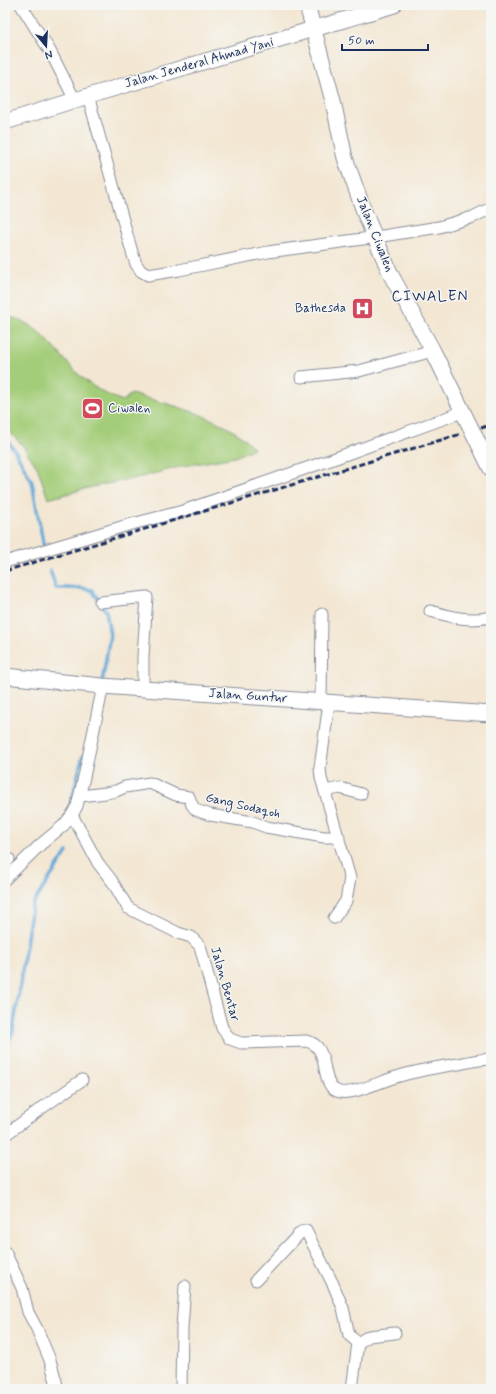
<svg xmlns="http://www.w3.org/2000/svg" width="496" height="1394" viewBox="0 0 496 1394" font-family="Mynerve,sans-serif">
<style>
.green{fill:#a4cd79;stroke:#607e6c}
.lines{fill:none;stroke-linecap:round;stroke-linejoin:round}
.stream{stroke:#63a8d9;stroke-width:3.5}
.street-casing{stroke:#878b98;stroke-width:13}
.secondary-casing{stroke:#878b98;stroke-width:17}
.street{stroke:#fff;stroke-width:11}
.secondary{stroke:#fff;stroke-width:15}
.rail{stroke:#1b2f5e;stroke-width:3;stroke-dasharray:6 3;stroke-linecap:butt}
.labels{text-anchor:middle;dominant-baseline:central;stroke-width:3;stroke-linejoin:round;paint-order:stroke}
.street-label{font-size:13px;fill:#1b2f5e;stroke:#f6f6f2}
.poi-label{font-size:13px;fill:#1b2f5e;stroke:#f6f6f2;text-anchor:end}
.quarter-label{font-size:15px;letter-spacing:1px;fill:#1b2f5e;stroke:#f6f6f2}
</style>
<rect width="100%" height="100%" fill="#f6f6f2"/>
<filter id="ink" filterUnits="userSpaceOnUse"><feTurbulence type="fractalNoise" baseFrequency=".025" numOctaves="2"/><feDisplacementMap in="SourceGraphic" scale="8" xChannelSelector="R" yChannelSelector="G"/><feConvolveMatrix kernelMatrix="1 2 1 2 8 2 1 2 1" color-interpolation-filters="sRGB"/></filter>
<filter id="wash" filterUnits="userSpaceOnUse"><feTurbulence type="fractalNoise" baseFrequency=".012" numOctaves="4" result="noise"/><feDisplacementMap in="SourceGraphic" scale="16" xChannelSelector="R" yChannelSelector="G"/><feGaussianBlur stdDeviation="0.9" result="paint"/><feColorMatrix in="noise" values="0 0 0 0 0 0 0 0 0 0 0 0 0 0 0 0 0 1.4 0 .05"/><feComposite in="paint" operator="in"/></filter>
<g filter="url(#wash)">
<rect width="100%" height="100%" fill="#f3e7d3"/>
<path class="green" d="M5,316C43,322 58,358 85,380C97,390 109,396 123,401L131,394C171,405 224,416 254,448L235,457L183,466L141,477L92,487L48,499L38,469L23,446L5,427Z"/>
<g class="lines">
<g class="stream">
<polyline points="5,439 14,449 32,482 44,548"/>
<polyline points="50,570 56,588 80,588 92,590 106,611 110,635 102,683"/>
<polyline points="71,802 83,756"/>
<polyline points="5,1053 13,1031 32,905 67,852"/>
</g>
</g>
</g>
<g filter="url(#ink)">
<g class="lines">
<defs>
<g id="street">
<polyline points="21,5 50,51 75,100"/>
<polyline points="88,96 132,252 136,264 141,271 148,275 179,270 268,252 370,238 439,227 473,217 491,208"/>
<polyline points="301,377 359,371 433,351"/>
<polyline points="5,562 128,525 183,511 333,459 462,412"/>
<polyline points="100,602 147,597 143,656 143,689"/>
<path d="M430,611C452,617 469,622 491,617"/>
<polyline points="321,702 322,614"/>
<polyline points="329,703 320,768 321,778 350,878 346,901 334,918"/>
<polyline points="325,791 340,788 361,794"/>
<polyline points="80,796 106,793 116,791 125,787 150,783 176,795 189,797 192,805 196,810 210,815 253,822 266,827 324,837 339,837"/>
<path d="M72,815L98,863L112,881L128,908L178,933L191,937L200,946L222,1028L230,1039L241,1043L306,1041C333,1046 317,1087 340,1092C353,1095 382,1081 396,1077C416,1071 437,1067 458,1064C469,1062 480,1059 491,1059"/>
<polyline points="5,862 9,859"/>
<polyline points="5,879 40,845 64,825 72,815 77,806 84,777 103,686"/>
<polyline points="5,1135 39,1110 82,1080"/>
<polyline points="5,1252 22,1288 28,1312 37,1329 50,1360 58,1389"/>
<polyline points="256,1280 301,1232 306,1231 333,1284 343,1308 349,1335 358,1343"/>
<polyline points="181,1389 182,1328 185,1286"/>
<polyline points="352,1389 358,1343 369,1336 395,1333"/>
</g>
<g id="secondary">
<polyline points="307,5 333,101 345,158 365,214 391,275 433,351 491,469"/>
<polyline points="5,122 75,100 394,5"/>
<polyline points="5,676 102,686 491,714"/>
</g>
</defs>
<use href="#street" class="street-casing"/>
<use href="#secondary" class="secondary-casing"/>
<use href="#street" class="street"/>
<use href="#secondary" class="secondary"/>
<g class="rail">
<polyline points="481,428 491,425"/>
<polyline points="5,571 461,434"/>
</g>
</g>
</g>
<defs>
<symbol id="hospital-square" viewBox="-11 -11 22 22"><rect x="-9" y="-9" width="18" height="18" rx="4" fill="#d1495b" stroke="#f6f6f2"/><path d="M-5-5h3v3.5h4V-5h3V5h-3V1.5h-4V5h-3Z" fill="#fff"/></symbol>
<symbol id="stadium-square" viewBox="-11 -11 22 22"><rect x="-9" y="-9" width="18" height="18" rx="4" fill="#d1495b" stroke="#f6f6f2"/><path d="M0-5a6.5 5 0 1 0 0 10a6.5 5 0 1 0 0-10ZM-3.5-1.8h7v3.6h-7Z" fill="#fff"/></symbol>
</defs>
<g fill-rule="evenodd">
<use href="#hospital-square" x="350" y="296" width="25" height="25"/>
<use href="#stadium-square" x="80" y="396" width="25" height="25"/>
</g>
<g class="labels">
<g class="street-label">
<text transform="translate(199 63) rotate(-16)">Jalan Jenderal Ahmad Yani</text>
<text transform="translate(375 234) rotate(68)">Jalan Ciwalen</text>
<text transform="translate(248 696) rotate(4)">Jalan Guntur</text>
<text transform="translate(243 806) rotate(13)">Gang Sodaqoh</text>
<text transform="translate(225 984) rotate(74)">Jalan Bentar</text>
</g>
<g class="poi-label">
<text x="346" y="308">Bathesda</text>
<text x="108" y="408" text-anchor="start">Ciwalen</text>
</g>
<g class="quarter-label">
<text x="430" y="297">CIWALEN</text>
</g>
</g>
<rect width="496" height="1394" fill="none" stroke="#f6f6f2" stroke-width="20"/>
<g transform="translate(46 46) rotate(162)" stroke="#f6f6f2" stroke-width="3" paint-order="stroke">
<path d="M0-3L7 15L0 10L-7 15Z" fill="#1b2f5e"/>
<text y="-6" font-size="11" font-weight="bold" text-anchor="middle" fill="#1b2f5e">N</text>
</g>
<path d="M342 44v6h86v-6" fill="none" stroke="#1b2f5e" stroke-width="2"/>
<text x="348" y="44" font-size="12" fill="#1b2f5e" stroke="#f6f6f2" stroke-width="3" paint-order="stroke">50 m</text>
</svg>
